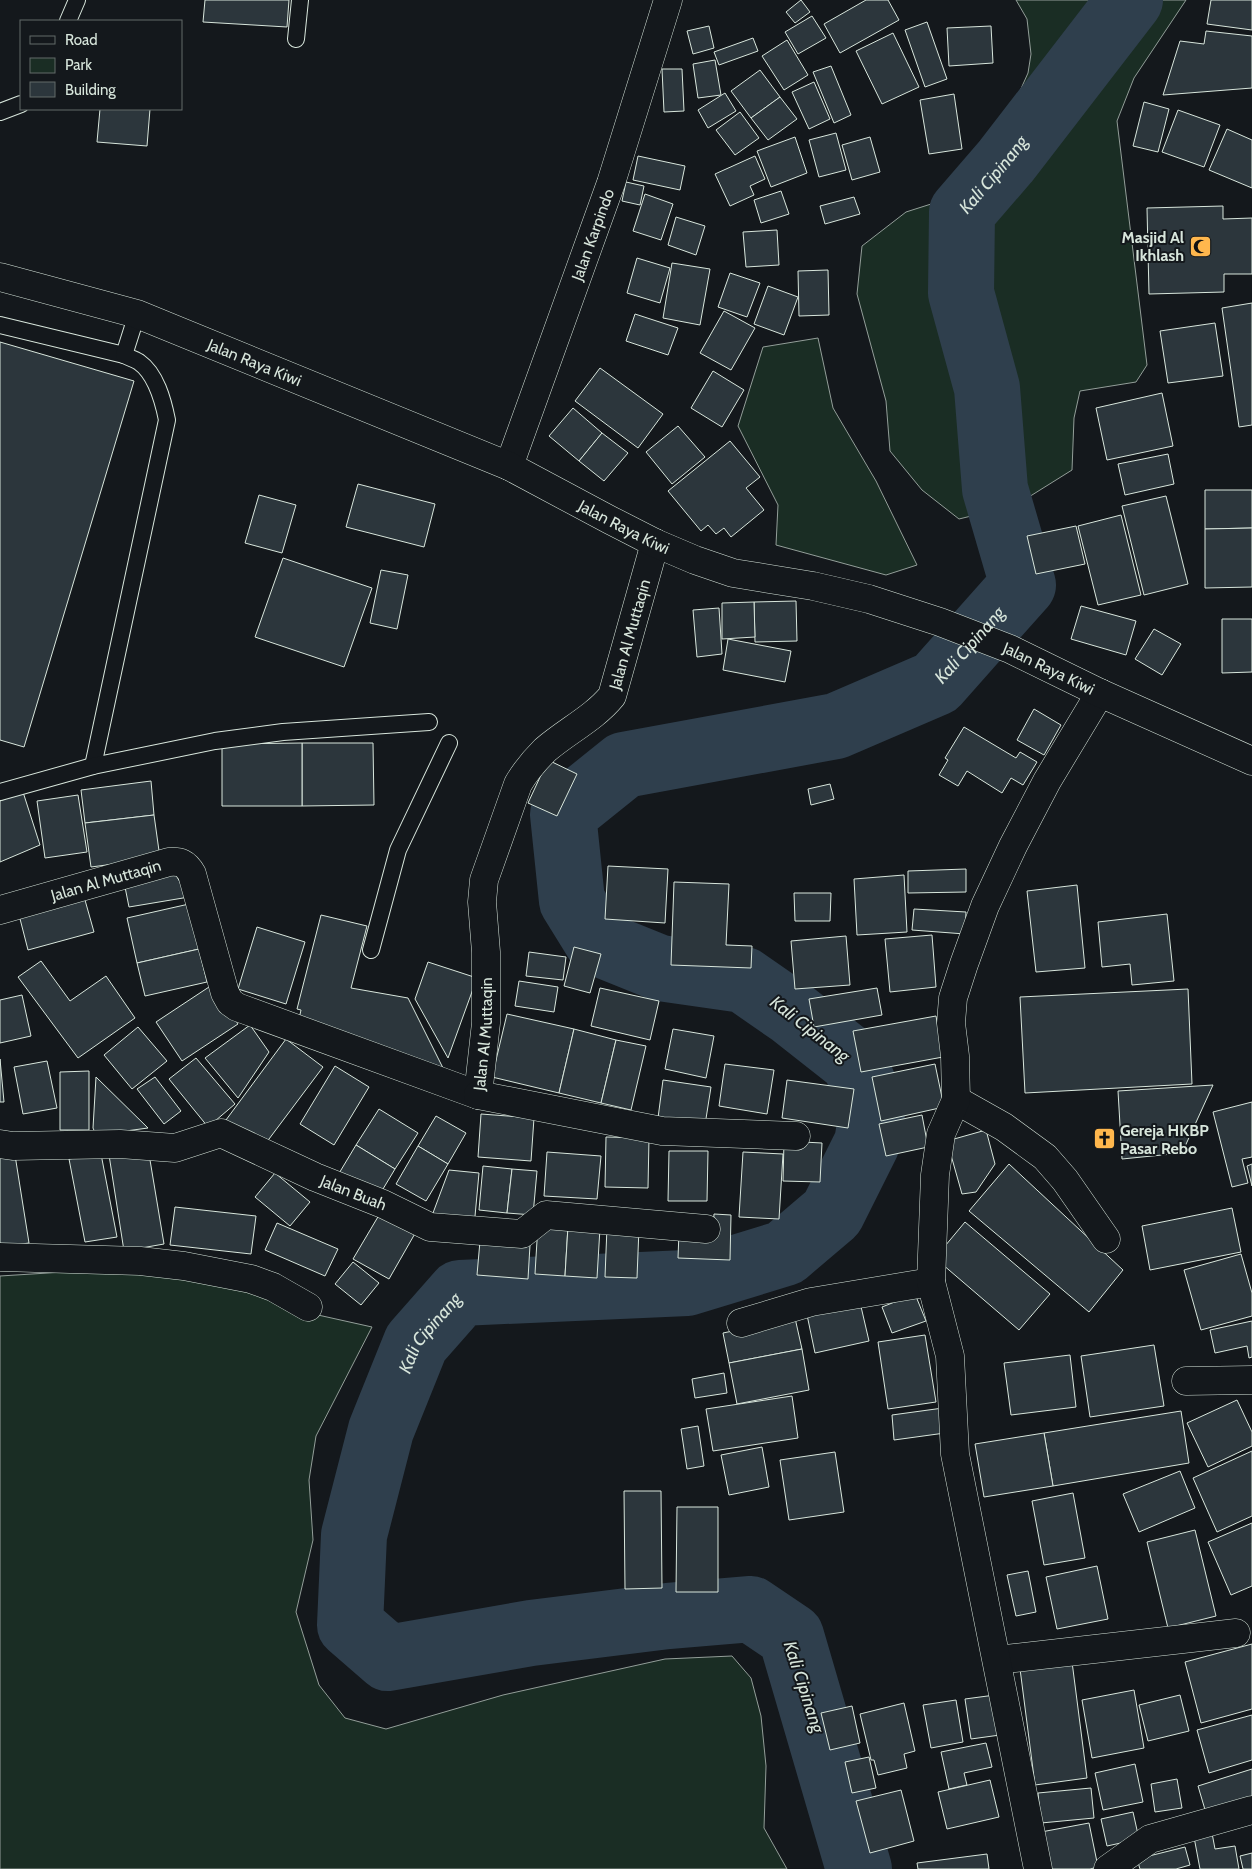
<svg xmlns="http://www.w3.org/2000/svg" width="1252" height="1869" viewBox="0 0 1252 1869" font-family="Cabin,sans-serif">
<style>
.green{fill:#1a2d24;stroke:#939e99}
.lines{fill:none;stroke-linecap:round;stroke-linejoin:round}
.river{stroke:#2f3f4d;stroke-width:66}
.building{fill:#2c363c;stroke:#d8e6dc}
.service-casing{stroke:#d8e6dc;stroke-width:18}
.minor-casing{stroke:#d8e6dc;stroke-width:29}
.tertiary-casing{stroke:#d8e6dc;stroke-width:29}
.service{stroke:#14181c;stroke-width:16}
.minor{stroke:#14181c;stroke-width:28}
.tertiary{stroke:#14181c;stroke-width:28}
.labels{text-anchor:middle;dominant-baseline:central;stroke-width:4;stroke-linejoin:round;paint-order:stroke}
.street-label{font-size:16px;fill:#d8e6dc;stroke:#14181c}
.poi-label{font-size:16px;font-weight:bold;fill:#d8e6dc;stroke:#14181c;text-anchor:end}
.water-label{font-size:18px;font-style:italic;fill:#d8e6dc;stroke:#14181c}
</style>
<rect width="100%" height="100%" fill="#14181c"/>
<g class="green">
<polygon points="1016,0 1186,0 1134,78 1117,121 1147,365 1136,382 1080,391 1074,418 1072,470 1016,505 959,519 922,490 890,451 886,401 857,294 862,246 906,212 953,197 972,175 1002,131 1028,73 1031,54 1027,19"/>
<polygon points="818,338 833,408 876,481 917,565 886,575 776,545 778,505 738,426 763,347"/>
<polygon points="128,1268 225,1280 309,1313 372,1327 316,1436 309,1480 313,1540 296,1612 319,1685 345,1718 386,1729 503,1695 665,1659 732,1656 751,1678 761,1716 766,1766 764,1828 787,1869 0,1869 0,1276"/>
</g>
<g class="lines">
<path class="river" id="s1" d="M859,1869L791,1636L751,1609L668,1616L531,1633L388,1658L350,1625L354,1535L381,1430L416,1343L460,1293L687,1283L785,1253L832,1213L867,1143L873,1107L854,1062L793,1014L744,980L660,968L598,943L572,901L563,814L624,765L836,726L936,683L1023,585L995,489L987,388L961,293L962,212L1006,161L1130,0"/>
</g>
<g class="building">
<polygon points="205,0 289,0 287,27 203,22"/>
<polygon points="801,0 810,12 795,23 786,12"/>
<polygon points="866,0 888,0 899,20 840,53 824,24"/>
<polygon points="1211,0 1252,0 1252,30 1207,24"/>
<polygon points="812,16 826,38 798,54 785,32"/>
<polygon points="927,22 947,79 925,87 905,30"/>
<polygon points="709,26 714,48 693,54 687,31"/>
<polygon points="991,26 993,63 949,66 947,28"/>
<polygon points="1206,31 1252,36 1252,88 1163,95 1180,41 1204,44"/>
<polygon points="893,33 919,87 882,104 856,51"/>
<polygon points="753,38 758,51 719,65 714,52"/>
<polygon points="787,40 808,75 784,90 762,56"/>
<polygon points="715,60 721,95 698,98 693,64"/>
<polygon points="831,66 851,115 834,123 813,72"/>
<polygon points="662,69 682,69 684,111 664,112"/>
<polygon points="760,70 780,97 751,118 731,91"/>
<polygon points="814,82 830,119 809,129 792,92"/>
<polygon points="725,93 736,111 708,128 698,110"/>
<polygon points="954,94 962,149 929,154 920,100"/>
<polygon points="780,97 797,119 768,140 751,118"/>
<polygon points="1144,102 1169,109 1158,152 1133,146"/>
<polygon points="100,109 150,109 147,146 97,142"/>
<polygon points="1178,110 1220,125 1204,167 1162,152"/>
<polygon points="740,112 759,138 735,155 716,130"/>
<polygon points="1227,129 1252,140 1252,188 1209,170"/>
<polygon points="836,133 846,170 819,177 809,140"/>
<polygon points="795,137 807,173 771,187 757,151"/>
<polygon points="870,137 880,172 852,180 842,145"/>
<polygon points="638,156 685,166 680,190 633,180"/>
<polygon points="755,156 765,179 750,186 754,195 730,206 715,174"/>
<polygon points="626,182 644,186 640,205 622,201"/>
<polygon points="781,191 789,214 761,223 754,200"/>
<polygon points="645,194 673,204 661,240 633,231"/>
<polygon points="854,197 860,214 825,224 820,206"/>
<polygon points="1223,206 1223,219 1252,218 1252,274 1224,274 1224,292 1149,294 1147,208"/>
<polygon points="676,217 705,226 696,255 668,245"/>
<polygon points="777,230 779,265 746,267 743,232"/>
<polygon points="637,258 670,268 660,303 627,293"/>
<polygon points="672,263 710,269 700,325 663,318"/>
<polygon points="828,270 829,315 799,316 798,271"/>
<polygon points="730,273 760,283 747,317 718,307"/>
<polygon points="768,286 798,297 784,335 754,324"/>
<polygon points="1252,303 1252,425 1239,427 1222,308"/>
<polygon points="724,311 755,328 731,370 700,353"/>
<polygon points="635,314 678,328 668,355 626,341"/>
<polygon points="1215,323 1223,376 1168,383 1160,331"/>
<polygon points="0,342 134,381 24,747 0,740"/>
<polygon points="600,368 663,414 638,448 575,401"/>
<polygon points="713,371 744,390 722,427 691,408"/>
<polygon points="1162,393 1173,446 1107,460 1096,408"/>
<polygon points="573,408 602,433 579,461 549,436"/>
<polygon points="678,426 705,457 672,484 646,452"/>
<polygon points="602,433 628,453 604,481 579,461"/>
<polygon points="730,441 760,477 746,488 764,510 731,537 724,528 716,534 708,525 701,531 668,491"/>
<polygon points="1168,454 1174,484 1125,495 1118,464"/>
<polygon points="358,484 435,504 424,547 346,527"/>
<polygon points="1205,490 1252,490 1252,528 1205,529"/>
<polygon points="259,495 296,505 282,553 245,543"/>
<polygon points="1166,496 1188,584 1144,595 1122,506"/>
<polygon points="1121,515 1141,595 1098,605 1078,526"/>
<polygon points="1076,526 1085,564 1036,574 1027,536"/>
<polygon points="1252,528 1252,587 1205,588 1205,529"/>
<polygon points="283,558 372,588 344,667 255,637"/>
<polygon points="381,570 408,575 397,629 370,623"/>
<polygon points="796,601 797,641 755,642 754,602"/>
<polygon points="754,602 755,637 722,639 722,603"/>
<polygon points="1081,606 1136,621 1126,655 1071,639"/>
<polygon points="719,608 722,654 697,657 693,610"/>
<polygon points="1222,619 1252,619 1252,672 1222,673"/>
<polygon points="1154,629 1181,644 1162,675 1135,659"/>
<polygon points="728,639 791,651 785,682 723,670"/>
<polygon points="1034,709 1061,725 1044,755 1017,740"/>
<polygon points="964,727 1016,758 1020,752 1037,762 1023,785 1011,778 1002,793 967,771 958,786 939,775 948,760 945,758"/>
<polygon points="302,743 373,743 374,805 302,806"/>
<polygon points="302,743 302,806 222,806 222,744"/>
<polygon points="548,760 577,774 557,816 528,803"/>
<polygon points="151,781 154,815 85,823 81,790"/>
<polygon points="830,784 834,799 811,805 808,789"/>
<polygon points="23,792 40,845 0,862 0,801"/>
<polygon points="78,795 87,852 45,858 37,801"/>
<polygon points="154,815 160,858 91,867 85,823"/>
<polygon points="608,866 668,869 665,923 605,919"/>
<polygon points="171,867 189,897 129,907 123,877"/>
<polygon points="966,869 966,892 908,893 908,871"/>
<polygon points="904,875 907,932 857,935 854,879"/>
<polygon points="674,882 729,884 726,945 752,946 751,968 671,965"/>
<polygon points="1077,885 1085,968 1036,972 1027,891"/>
<polygon points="83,893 94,932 28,950 18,911"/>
<polygon points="794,893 831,893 830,921 795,921"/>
<polygon points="189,904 199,949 137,963 127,918"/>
<polygon points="914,909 966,912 965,934 912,930"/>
<polygon points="1167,914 1174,981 1132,985 1130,964 1102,967 1098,922"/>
<polygon points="321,915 367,926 351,988 408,998 447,1076 299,1019 301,1010 297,1009"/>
<polygon points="257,927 305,942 286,1004 238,989"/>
<polygon points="932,935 936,987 890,992 885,939"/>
<polygon points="846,936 850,985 795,989 791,941"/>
<polygon points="574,947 601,954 590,993 564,986"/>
<polygon points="199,949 207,982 145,996 137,963"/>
<polygon points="529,952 566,957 563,980 526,976"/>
<polygon points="41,961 70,1001 106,976 135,1018 78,1058 18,977"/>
<polygon points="428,962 477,978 448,1058 415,999"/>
<polygon points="519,981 558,987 554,1012 515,1006"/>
<polygon points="212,985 238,1024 182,1061 156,1022"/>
<polygon points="600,988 659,1001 650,1040 591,1026"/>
<polygon points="877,988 882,1015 814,1027 809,999"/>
<polygon points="1188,989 1192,1084 1025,1093 1020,997"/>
<polygon points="22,995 31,1036 0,1043 0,1000"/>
<polygon points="507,1014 574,1029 559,1093 492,1077"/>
<polygon points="936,1016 943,1057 861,1072 853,1031"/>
<polygon points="250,1025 269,1052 238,1098 205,1058"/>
<polygon points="138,1027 167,1061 132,1089 104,1055"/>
<polygon points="574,1029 616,1040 601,1103 559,1093"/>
<polygon points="673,1029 714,1036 706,1078 665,1069"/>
<polygon points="286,1039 323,1067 260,1151 223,1124"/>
<polygon points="616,1040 646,1046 631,1110 601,1103"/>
<polygon points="196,1058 235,1104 208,1127 169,1079"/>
<polygon points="0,1059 4,1102 0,1102"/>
<polygon points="47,1061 57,1108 23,1114 14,1067"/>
<polygon points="725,1064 774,1070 767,1114 719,1106"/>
<polygon points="935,1064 944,1107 881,1121 872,1077"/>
<polygon points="335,1066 369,1087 334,1145 300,1124"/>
<polygon points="89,1071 89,1130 60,1130 60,1072"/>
<polygon points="96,1077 148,1128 96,1135 93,1128"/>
<polygon points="155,1077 181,1111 164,1124 137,1089"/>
<polygon points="663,1080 711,1087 705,1125 658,1118"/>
<polygon points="787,1080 854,1089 848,1128 782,1118"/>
<polygon points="1213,1085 1182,1153 1122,1159 1118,1091"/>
<polygon points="1252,1102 1252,1157 1242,1159 1248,1183 1232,1187 1213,1112"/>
<polygon points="379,1109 418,1133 395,1169 356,1145"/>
<polygon points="481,1114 534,1118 531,1161 478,1157"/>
<polygon points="922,1115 928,1147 886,1156 879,1124"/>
<polygon points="436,1116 466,1133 448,1164 418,1146"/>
<polygon points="986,1130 995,1164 976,1192 962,1194 947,1141"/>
<polygon points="606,1137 649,1138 648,1188 605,1187"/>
<polygon points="784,1141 822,1143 820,1182 783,1181"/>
<polygon points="356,1145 395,1169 377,1199 338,1175"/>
<polygon points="418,1146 448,1164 426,1201 396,1184"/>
<polygon points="148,1148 164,1244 124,1251 109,1155"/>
<polygon points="669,1151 708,1151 707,1201 668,1201"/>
<polygon points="547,1152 601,1156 597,1199 544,1196"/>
<polygon points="743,1152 783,1154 779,1219 739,1217"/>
<polygon points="101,1154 117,1237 85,1242 69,1159"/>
<polygon points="15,1155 29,1243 0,1247 0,1158"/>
<polygon points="1009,1164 1123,1270 1089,1312 969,1211"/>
<polygon points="1252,1164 1252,1186 1247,1166"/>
<polygon points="483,1166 512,1169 507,1213 479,1210"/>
<polygon points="512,1169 537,1171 533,1215 507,1213"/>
<polygon points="449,1170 479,1173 474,1227 430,1221"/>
<polygon points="275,1173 310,1202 290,1226 255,1197"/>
<polygon points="175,1207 256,1216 251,1254 170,1245"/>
<polygon points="1232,1208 1241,1252 1150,1270 1142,1226"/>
<polygon points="382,1210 417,1230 389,1279 353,1259"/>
<polygon points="714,1214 731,1215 730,1260 678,1258 679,1232 713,1234"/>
<polygon points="965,1222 1050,1294 1019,1330 935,1258"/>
<polygon points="277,1223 338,1249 325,1276 265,1250"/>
<polygon points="538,1224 568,1226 565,1276 535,1274"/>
<polygon points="568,1226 600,1228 597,1278 565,1276"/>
<polygon points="607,1227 639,1228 637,1278 605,1277"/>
<polygon points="480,1241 530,1245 528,1279 477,1275"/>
<polygon points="1241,1254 1252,1293 1252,1316 1201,1330 1184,1270"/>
<polygon points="353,1262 379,1283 361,1305 335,1284"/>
<polygon points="915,1294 926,1321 892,1333 882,1307"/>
<polygon points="859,1298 869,1341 815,1353 806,1310"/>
<polygon points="795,1318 802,1349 729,1363 723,1333"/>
<polygon points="1252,1321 1252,1357 1249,1358 1247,1346 1215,1353 1210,1330"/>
<polygon points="925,1335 936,1402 888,1409 878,1342"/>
<polygon points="1154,1345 1164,1406 1090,1417 1081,1356"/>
<polygon points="802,1349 809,1390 737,1404 729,1363"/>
<polygon points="1070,1355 1076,1407 1011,1415 1004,1363"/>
<polygon points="724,1373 727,1393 695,1398 692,1379"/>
<polygon points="792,1396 798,1438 713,1451 706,1409"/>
<polygon points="1237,1400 1252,1432 1252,1446 1208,1467 1187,1423"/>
<polygon points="943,1408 945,1433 894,1440 892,1415"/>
<polygon points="1181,1411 1189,1463 1053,1486 1044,1433"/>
<polygon points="698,1426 704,1466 687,1469 681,1429"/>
<polygon points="1044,1433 1053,1486 984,1497 975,1444"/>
<polygon points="762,1447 769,1487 729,1495 721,1455"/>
<polygon points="1252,1451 1252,1516 1217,1532 1193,1478"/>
<polygon points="835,1452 844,1512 789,1520 780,1460"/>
<polygon points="1180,1471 1195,1508 1139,1532 1123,1494"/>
<polygon points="624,1491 661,1491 662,1588 625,1589"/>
<polygon points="1073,1493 1085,1558 1044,1565 1032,1501"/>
<polygon points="677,1507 718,1507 718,1592 676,1592"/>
<polygon points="1252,1523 1252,1586 1231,1595 1208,1542"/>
<polygon points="1195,1530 1216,1616 1168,1628 1147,1542"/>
<polygon points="1097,1566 1108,1619 1057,1629 1046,1577"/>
<polygon points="1028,1571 1036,1612 1016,1616 1007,1575"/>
<polygon points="1252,1644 1252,1709 1201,1723 1185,1662"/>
<polygon points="1071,1654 1087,1778 1035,1785 1019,1661"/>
<polygon points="1134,1690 1144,1748 1092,1758 1082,1700"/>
<polygon points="995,1695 1000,1735 971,1739 965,1699"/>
<polygon points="1180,1695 1189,1731 1148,1741 1139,1705"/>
<polygon points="956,1700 963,1742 931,1748 923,1705"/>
<polygon points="904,1703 915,1751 904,1754 907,1768 878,1775 874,1760 871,1760 860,1714"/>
<polygon points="852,1706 860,1743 830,1750 821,1713"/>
<polygon points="1252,1715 1252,1760 1209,1773 1197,1730"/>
<polygon points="986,1743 992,1767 964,1773 967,1785 949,1789 941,1752"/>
<polygon points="869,1757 876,1788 852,1793 845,1762"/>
<polygon points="1135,1764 1143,1802 1103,1810 1095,1773"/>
<polygon points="1252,1769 1252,1798 1206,1813 1198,1786"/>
<polygon points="1177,1779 1182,1808 1155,1812 1151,1784"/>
<polygon points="990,1780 999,1817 947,1829 938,1792"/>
<polygon points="1091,1788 1094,1818 1041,1823 1038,1793"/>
<polygon points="901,1790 914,1841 870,1853 856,1801"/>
<polygon points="1133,1812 1139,1839 1107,1846 1101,1819"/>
<polygon points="1089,1823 1098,1867 1090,1869 1048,1869 1041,1832"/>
<polygon points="1212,1833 1215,1849 1235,1846 1239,1869 1200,1869 1194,1837"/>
<polygon points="1185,1847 1190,1865 1176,1869 1140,1869 1137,1859"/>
<polygon points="1252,1853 1252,1869 1243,1869 1240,1856"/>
<polygon points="987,1854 989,1869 918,1869 917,1863"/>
</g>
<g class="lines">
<defs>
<g id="service">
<polyline points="68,21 77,0"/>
<polyline points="296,39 300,0"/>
<polyline points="0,112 21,104"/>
<polyline points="0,325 124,355"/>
<path d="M93,766L167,420C163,400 156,374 139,362C134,359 128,357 124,355L137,314"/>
<polyline points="0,792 93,766 215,741 283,732 429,722"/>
<polyline points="371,950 398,850 449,743"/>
</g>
<g id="minor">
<path id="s2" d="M509,466L611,183L668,0"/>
<path id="s3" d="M0,910L169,862C180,861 186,863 192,874L225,993L230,1002L237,1007L478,1095L486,1023V952L482,902L484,880L518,784C525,772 535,760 545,750C567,731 594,718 612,696L655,543"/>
<polyline points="478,1095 662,1131 796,1136"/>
<polyline points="956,1100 1004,1127 1045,1157 1065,1180 1106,1239"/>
<path id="s4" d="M0,1144L13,1146L120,1144L175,1148L221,1133L315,1177L383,1204L430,1227L522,1234L546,1215L706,1229"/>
<polyline points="0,1257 140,1261 184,1266 251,1279 273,1287 308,1307"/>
<polyline points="741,1323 811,1302 931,1282"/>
<polyline points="1186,1381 1252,1380"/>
<polyline points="997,1660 1236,1633"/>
<polyline points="1038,1869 955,1454 950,1356 931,1282 935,1175 941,1134 956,1100 955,1056 951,1023 953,998 964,964 985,906 1013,846 1047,781 1100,693"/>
<polyline points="1108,1869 1150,1839 1252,1810"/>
</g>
<g id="tertiary">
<path id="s5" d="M0,277L137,314L509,466L610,520L655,543L695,560L733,573L813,586L869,599L940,622L1010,649L1100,693L1252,761"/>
</g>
</defs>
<use href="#service" class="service-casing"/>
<use href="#minor" class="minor-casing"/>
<use href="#tertiary" class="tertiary-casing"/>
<use href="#service" class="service"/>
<use href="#minor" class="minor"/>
<use href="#tertiary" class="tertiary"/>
</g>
<defs>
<symbol id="mosque-square" viewBox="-11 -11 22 22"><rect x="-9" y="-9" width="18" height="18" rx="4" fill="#ffb74d" stroke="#14181c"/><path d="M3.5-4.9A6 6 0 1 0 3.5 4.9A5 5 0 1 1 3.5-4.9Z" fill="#111"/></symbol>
<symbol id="church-square" viewBox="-11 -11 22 22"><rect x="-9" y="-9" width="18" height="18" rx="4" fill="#ffb74d" stroke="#14181c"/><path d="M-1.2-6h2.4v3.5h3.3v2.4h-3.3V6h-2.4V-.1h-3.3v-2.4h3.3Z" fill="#111"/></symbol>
</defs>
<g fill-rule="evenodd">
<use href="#mosque-square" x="1188" y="234" width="25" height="25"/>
<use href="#church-square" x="1092" y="1126" width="25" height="25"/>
</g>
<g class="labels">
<g class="street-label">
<text stroke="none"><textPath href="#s2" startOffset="246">Jalan Karpindo</textPath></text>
<text stroke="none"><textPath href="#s5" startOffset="269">Jalan Raya Kiwi</textPath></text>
<text stroke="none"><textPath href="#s5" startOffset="674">Jalan Raya Kiwi</textPath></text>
<text stroke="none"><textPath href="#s3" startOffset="1114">Jalan Al Muttaqin</textPath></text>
<text stroke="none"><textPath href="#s5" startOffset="1124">Jalan Raya Kiwi</textPath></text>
<text stroke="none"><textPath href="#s3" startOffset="110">Jalan Al Muttaqin</textPath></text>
<text stroke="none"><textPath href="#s3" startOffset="664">Jalan Al Muttaqin</textPath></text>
<text stroke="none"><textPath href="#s4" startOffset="369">Jalan Buah</textPath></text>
</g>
<g class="poi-label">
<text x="1184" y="237">Masjid Al<tspan x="1184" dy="18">Ikhlash</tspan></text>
<text x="1120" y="1130" text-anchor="start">Gereja HKBP<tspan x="1120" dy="18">Pasar Rebo</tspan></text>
</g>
<g class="water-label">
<text stroke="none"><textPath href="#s1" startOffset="3011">Kali Cipinang</textPath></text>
<text stroke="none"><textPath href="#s1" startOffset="2501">Kali Cipinang</textPath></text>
<text transform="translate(810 1029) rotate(38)">Kali Cipinang</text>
<text stroke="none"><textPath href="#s1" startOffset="1016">Kali Cipinang</textPath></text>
<text transform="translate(804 1687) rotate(72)">Kali Cipinang</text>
</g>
</g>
<rect x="20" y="20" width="162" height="90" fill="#14181c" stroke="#626a69"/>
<rect x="30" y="36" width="25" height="8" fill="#14181c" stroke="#626a69"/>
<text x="65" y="45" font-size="15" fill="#d8e6dc">Road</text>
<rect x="30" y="58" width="25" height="15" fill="#1a2d24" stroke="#626a69"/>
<text x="65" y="70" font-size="15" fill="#d8e6dc">Park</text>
<rect x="30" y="82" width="25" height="15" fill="#2c363c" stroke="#626a69"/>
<text x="65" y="95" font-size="15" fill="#d8e6dc">Building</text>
</svg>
